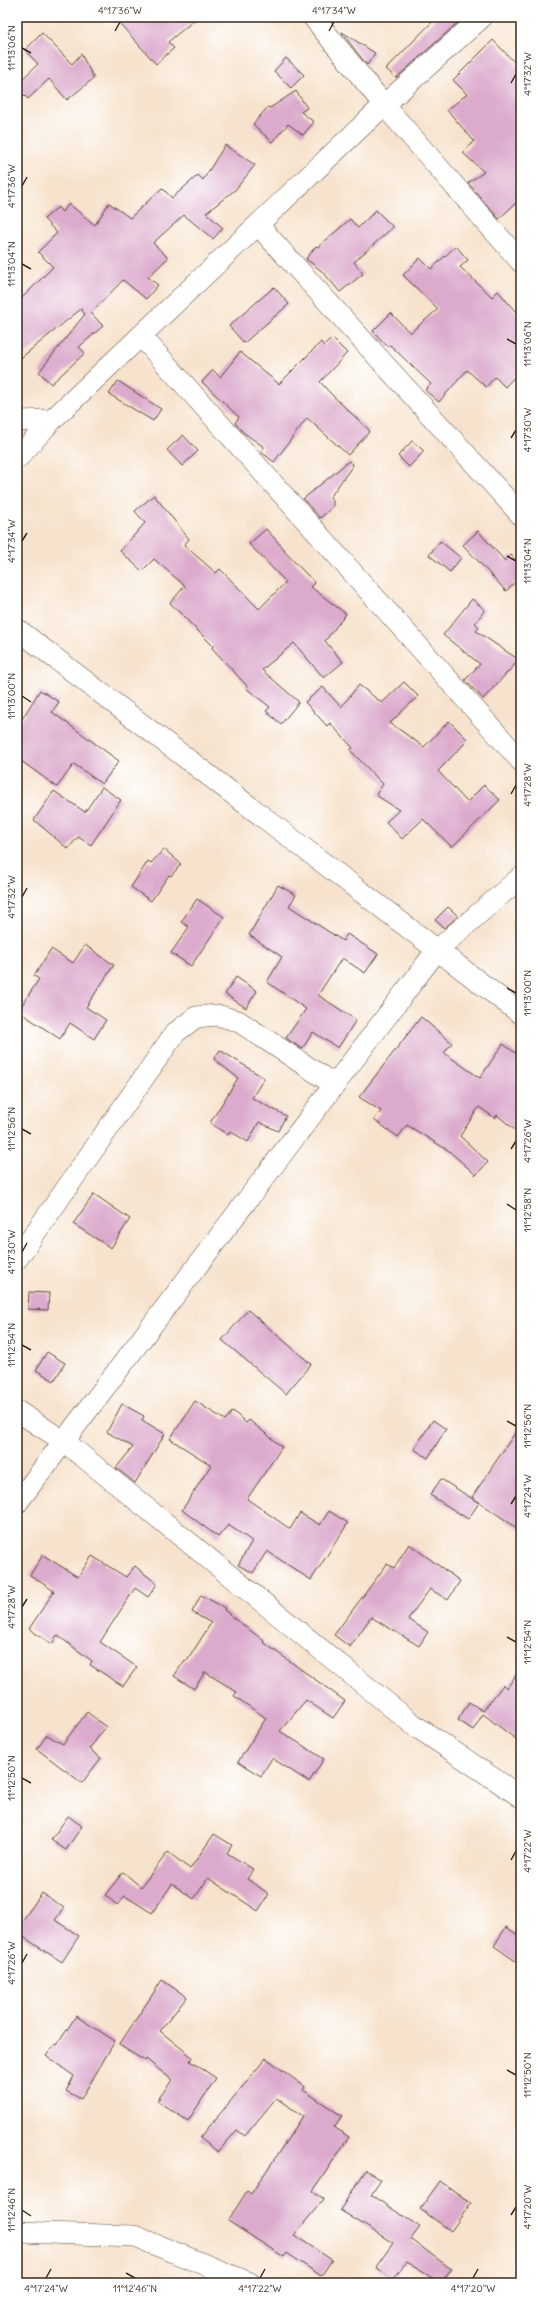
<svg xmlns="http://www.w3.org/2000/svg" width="538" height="2300" viewBox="0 0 538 2300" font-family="Delius,sans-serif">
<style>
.building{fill:#dcaacc}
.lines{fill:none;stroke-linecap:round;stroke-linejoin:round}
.minor-casing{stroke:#574638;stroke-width:22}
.minor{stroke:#fff;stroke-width:21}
.ticks{fill:none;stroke:#3b2a1e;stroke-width:1.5}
.neatline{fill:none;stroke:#3b2a1e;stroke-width:1.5}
.ticks-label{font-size:10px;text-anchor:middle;fill:#3b2a1e}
</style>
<rect width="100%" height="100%" fill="#fff"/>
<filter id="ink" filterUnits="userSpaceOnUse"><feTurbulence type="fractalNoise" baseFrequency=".025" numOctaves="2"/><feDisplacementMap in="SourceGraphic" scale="8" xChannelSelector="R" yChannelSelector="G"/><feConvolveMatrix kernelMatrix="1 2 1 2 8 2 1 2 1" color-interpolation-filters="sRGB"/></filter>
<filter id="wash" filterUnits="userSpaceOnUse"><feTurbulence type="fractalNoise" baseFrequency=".012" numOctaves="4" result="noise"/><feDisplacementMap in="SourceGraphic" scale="16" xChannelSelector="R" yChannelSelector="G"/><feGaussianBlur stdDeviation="0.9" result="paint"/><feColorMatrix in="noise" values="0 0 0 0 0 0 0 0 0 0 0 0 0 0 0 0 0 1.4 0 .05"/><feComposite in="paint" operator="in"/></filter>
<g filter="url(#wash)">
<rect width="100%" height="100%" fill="#f7e3cd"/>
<g id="blocks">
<g class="building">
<polygon points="114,17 198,17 168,42 174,48 156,64"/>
<polygon points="437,17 464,17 396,78 386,69"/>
<polygon points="342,32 375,53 367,65 342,33"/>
<polygon points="42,33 72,64 81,54 94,78 67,100 49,79 28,99 17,88 17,84 38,64 25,50"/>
<polygon points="493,40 521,69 521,198 499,219 468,183 484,172 463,153 474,141 447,110 467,94 453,80"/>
<polygon points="286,58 304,75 291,88 274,71"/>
<polygon points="296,91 307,108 301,112 314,122 303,135 288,124 272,142 253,124 268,107 270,108"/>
<polygon points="225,145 255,165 236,189 206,213 223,228 213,239 184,215 153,243 168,258 148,277 158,285 146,299 123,280 91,313 103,326 79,347 85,353 51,384 39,372 85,314 81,309 17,361 17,303 53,267 38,252 57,233 44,219 58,207 62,212 69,204 95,225 109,203 130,218 162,188 172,198 198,175 203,180"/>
<polygon points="376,210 393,227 354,262 363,274 340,292 323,272 306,259 316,246 318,247 350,219 358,228"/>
<polygon points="456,246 468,260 460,267 492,297 498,291 521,318 521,370 505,387 495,377 486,387 467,370 439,402 425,390 431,384 390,345 388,347 373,331 391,313 410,333 438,309 403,275 420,258 431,269"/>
<polygon points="274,287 289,304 244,343 229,326"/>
<polygon points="332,338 347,353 320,382 333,396 370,431 348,455 307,418 274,462 261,452 264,447 244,433 235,423 239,417 202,382 213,370 220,377 240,352 279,384 321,342 324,346"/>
<polygon points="118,381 161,409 153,421 109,394"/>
<polygon points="183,435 198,451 182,466 167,450"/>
<polygon points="412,441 424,451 409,467 398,456"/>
<polygon points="349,461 353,465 330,497 333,501 333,507 320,518 303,499"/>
<polygon points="154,495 189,539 184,545 216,573 220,569 259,609 286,582 249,544 266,529 285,550 284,551 315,583 311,587 346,614 325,641 343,662 324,678 294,643 262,670 299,702 281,724 266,711 270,707 246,688 247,686 212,648 213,646 170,603 185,586 154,559 142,571 120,551 145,523 135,511"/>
<polygon points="478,531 505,561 511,555 521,566 521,577 506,591 463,545"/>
<polygon points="440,541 461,558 450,572 429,555"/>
<polygon points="472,599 485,610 475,623 479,627 476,631 519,660 483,699 465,680 480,664 443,635"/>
<polygon points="404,682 418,696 390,723 424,747 449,721 468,740 438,771 467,802 484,785 500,800 452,847 423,819 402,839 386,822 399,810 376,795 383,784 350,750 353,748 330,723 327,726 305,702 323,687 341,707 359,685 382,703"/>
<polygon points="40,690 59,702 52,712 119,761 102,784 74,764 57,787 17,758 17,727"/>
<polygon points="102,787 121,800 91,845 78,837 68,849 34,820 54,791 85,812"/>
<polygon points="164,849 181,864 171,876 169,875 151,901 131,887 148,861 151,863"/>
<polygon points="278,885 296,895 289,906 343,941 347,934 378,954 365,973 342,958 318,995 356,1020 338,1048 313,1032 302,1049 286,1038 306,1009 267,982 282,957 249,935"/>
<polygon points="197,899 224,917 191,966 171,953 189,927 181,922"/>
<polygon points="448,907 458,916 444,928 435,920"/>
<polygon points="85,945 114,965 86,1007 106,1020 94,1039 70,1023 60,1039 18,1011 39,979 34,976 51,949 73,963"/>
<polygon points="236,977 257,991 246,1008 225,994"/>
<polygon points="421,1017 452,1043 444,1053 480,1078 503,1044 521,1057 521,1135 497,1115 495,1118 479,1107 460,1136 488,1162 476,1175 449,1151 407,1125 398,1137 374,1120 381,1111 359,1097"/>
<polygon points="220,1050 264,1078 252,1098 286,1116 278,1131 259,1122 248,1142 230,1131 228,1135 210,1123 238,1078 214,1059"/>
<polygon points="94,1194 130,1219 111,1248 73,1224"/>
<polygon points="29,1292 49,1293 48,1310 28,1309"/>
<polygon points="248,1310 311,1364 286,1394 222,1340"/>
<polygon points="47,1352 65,1363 54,1381 36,1370"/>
<polygon points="195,1401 225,1420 233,1411 246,1423 249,1420 282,1447 247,1499 290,1529 300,1513 320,1525 329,1511 348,1523 311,1580 267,1551 253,1573 238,1565 252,1541 228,1525 218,1537 182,1510 211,1465 170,1439"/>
<polygon points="122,1404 144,1416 142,1420 165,1434 135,1483 116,1468 133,1447 107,1432"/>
<polygon points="433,1420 446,1429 428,1458 414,1449"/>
<polygon points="521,1424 521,1531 472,1497"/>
<polygon points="441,1479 479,1503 468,1519 430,1495"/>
<polygon points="409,1544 460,1581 448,1600 430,1589 408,1619 428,1632 419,1646 371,1617 350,1647 334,1635 387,1564 394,1568"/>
<polygon points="43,1555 78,1577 92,1556 126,1577 135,1566 157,1584 148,1597 135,1588 100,1642 137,1667 123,1686 90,1665 92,1661 57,1635 52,1644 29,1629 54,1591 30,1575"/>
<polygon points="201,1595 225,1608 224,1610 264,1641 263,1642 345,1701 333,1718 306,1700 280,1731 324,1759 309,1782 272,1758 261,1776 238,1762 266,1718 234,1696 237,1692 205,1672 194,1689 174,1676 185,1660 187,1661 211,1623 192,1612"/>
<polygon points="521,1668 521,1743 483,1714 473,1730 458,1720 469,1702 483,1711 503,1685 507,1688"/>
<polygon points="87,1712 106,1727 89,1749 101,1758 82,1783 37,1749 47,1735 63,1744"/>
<polygon points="68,1816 82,1826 66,1850 51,1840"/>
<polygon points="214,1834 232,1845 227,1853 253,1869 247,1879 269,1894 258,1911 208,1878 194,1899 172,1884 152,1913 125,1896 117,1905 105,1895 123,1872 141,1887 168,1852 190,1869"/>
<polygon points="42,1893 64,1908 55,1920 79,1936 62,1962 17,1933 17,1928"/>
<polygon points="506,1927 521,1937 521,1965 494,1946"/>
<polygon points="162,1980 187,1997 160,2031 192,2057 190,2061 216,2078 188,2121 157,2101 172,2080 146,2059 145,2061 119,2045"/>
<polygon points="76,2016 115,2041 81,2099 66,2091 74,2076 46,2056 55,2044 57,2045"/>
<polygon points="266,2058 305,2087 303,2090 342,2116 334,2127 349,2137 313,2191 324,2199 294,2235 332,2260 321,2276 287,2253 284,2257 228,2221 247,2191 251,2194 303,2116 276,2098 245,2136 237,2130 218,2152 200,2138"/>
<polygon points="366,2170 381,2180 371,2195 420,2227 411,2239 451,2269 441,2283 406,2262 393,2280 376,2267 393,2243 340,2210"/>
<polygon points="440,2181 471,2203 451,2231 420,2209"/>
</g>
</g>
</g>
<g filter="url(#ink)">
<use href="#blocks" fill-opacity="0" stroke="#574638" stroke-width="1"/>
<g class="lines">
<defs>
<g id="minor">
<polyline points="313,17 384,105 521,262"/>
<polyline points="258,225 521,515"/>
<polyline points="141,336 521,761"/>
<polyline points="17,421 52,420"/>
<polyline points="17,459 52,420 384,105 482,17"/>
<polyline points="17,629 521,1014"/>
<polyline points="17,1259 175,1033 196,1017 217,1015 238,1021 335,1085"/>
<polyline points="17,1411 65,1442 414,1725 521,1797"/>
<polyline points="17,1503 437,950 521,877"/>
<polyline points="17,2232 134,2236 250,2283"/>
</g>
</defs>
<use href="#minor" class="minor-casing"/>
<use href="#minor" class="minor"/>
</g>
</g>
<path class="ticks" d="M115,31L120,22M329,31L334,22M22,48L31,53M511,83L516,74M22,186L27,177M22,264L31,269M507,339L516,344M511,438L516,430M22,541L27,533M507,556L516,561M22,696L31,702M511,794L516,785M22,897L27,888M507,988L516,993M22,1129L31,1134M511,1149L516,1141M507,1204L516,1210M22,1252L27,1243M22,1345L31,1350M507,1421L516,1426M511,1504L516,1496M22,1607L27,1599M507,1637L516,1642M22,1778L31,1783M511,1860L516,1851M22,1963L27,1954M507,2070L516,2075M22,2210L31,2216M511,2215L516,2207M126,2273L135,2278M46,2278L51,2269M260,2278L265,2269M473,2278L478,2269"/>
<rect width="538" height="2300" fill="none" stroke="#fff" stroke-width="44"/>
<rect x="22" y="22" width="494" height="2256" class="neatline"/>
<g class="ticks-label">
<text x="120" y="14">4°17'36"W</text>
<text x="334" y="14">4°17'34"W</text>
<text transform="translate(11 48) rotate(-90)" y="4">11°13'06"N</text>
<text transform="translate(527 74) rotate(-90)" y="4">4°17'32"W</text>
<text transform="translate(11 186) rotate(-90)" y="4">4°17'36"W</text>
<text transform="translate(11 264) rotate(-90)" y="4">11°13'04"N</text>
<text transform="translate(527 344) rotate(-90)" y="4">11°13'06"N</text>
<text transform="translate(527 430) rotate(-90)" y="4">4°17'30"W</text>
<text transform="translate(11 541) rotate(-90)" y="4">4°17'34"W</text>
<text transform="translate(527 561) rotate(-90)" y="4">11°13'04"N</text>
<text transform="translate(11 696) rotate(-90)" y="4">11°13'00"N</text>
<text transform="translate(527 785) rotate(-90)" y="4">4°17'28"W</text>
<text transform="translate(11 897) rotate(-90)" y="4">4°17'32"W</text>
<text transform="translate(527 993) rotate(-90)" y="4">11°13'00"N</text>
<text transform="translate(11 1129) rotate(-90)" y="4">11°12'56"N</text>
<text transform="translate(527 1141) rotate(-90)" y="4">4°17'26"W</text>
<text transform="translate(527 1210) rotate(-90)" y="4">11°12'58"N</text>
<text transform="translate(11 1252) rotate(-90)" y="4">4°17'30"W</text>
<text transform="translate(11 1345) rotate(-90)" y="4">11°12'54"N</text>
<text transform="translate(527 1426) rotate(-90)" y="4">11°12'56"N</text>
<text transform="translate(527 1496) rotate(-90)" y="4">4°17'24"W</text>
<text transform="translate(11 1607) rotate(-90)" y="4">4°17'28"W</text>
<text transform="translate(527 1642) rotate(-90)" y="4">11°12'54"N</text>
<text transform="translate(11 1778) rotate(-90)" y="4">11°12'50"N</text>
<text transform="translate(527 1851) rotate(-90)" y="4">4°17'22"W</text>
<text transform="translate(11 1963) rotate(-90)" y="4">4°17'26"W</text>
<text transform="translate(527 2075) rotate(-90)" y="4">11°12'50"N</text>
<text transform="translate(527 2207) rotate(-90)" y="4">4°17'20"W</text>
<text transform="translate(11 2210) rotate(-90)" y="4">11°12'46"N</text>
<text x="46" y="2292">4°17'24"W</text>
<text x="135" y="2292">11°12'46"N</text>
<text x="260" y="2292">4°17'22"W</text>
<text x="473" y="2292">4°17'20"W</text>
</g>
</svg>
